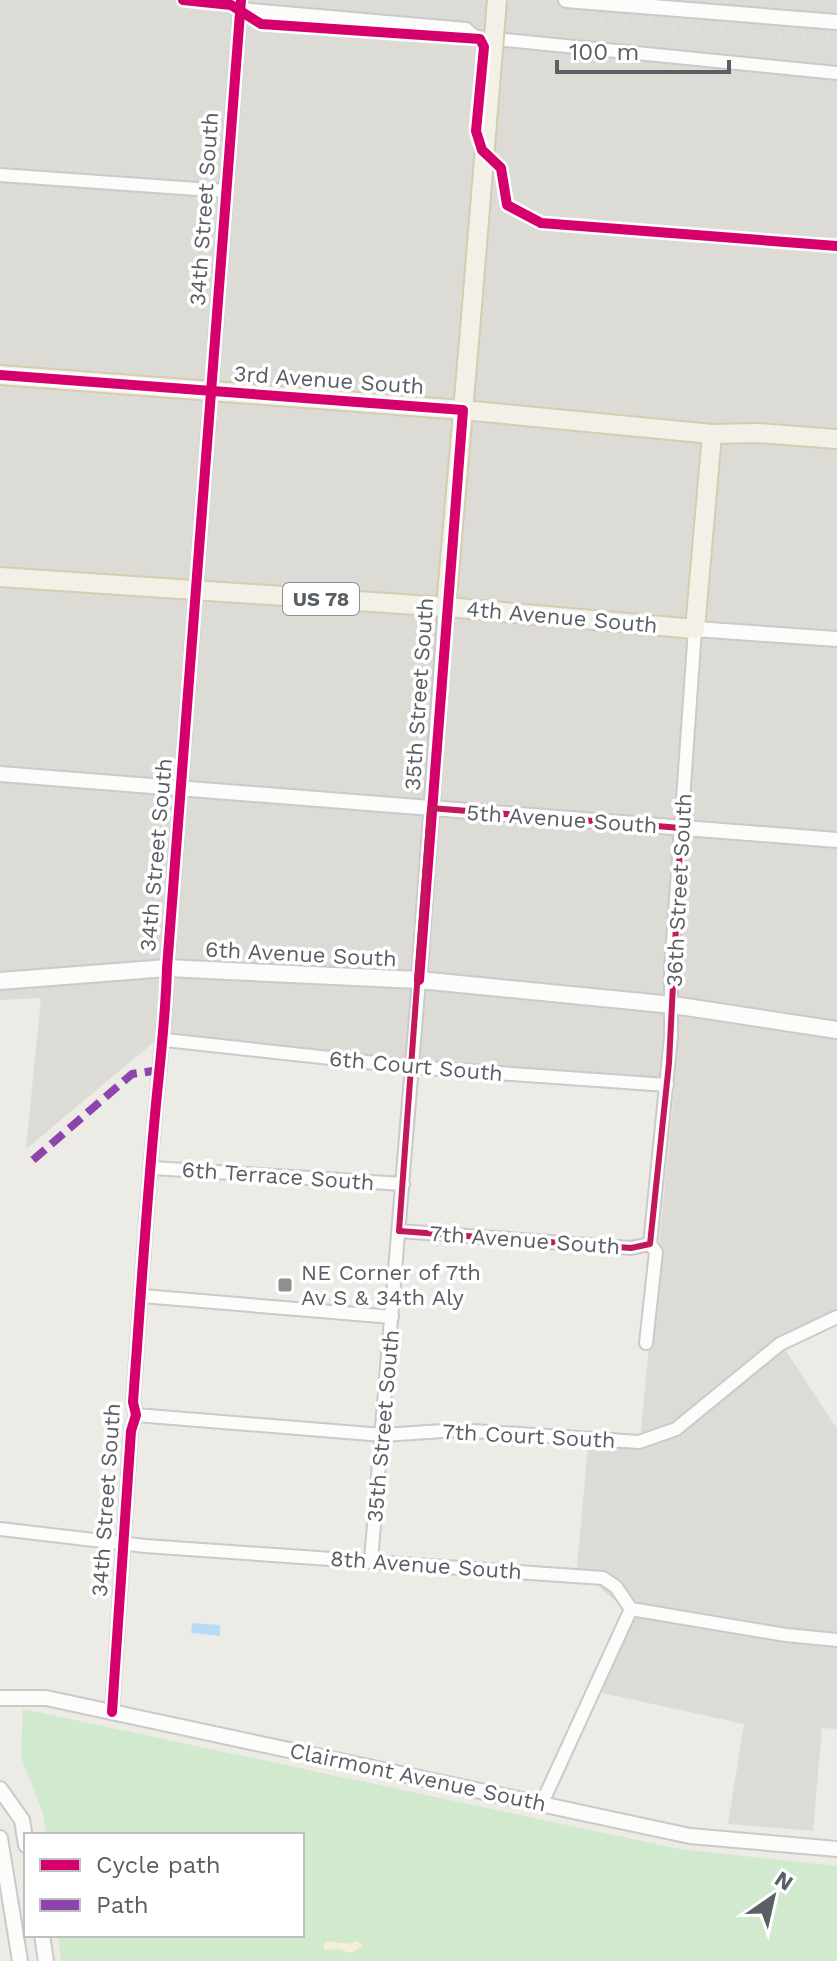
<svg xmlns="http://www.w3.org/2000/svg" width="837" height="1961" viewBox="0 0 837 1961" font-family="'Work Sans',sans-serif">
<style>
.industrial{fill:#dddbd6}
.green{fill:#d1eace}
.sand{fill:#f6efd8}
.water{fill:#b8dcf7}
.lines{fill:none;stroke-linecap:round;stroke-linejoin:round}
.minor-casing{stroke:#c9cac9;stroke-width:16}
.tertiary-casing{stroke:#c9cac9;stroke-width:18}
.secondary-casing{stroke:#cacaca;stroke-width:20}
.primary-casing{stroke:#d6ccb1;stroke-width:22}
.minor{stroke:#fcfcfb;stroke-width:12}
.tertiary{stroke:#fcfcfb;stroke-width:14}
.secondary{stroke:#fcfcfb;stroke-width:16}
.primary{stroke:#f3f1e7;stroke-width:18}
.rail{stroke:#e3e2e2;stroke-width:3;stroke-dasharray:2 10;stroke-linecap:butt}
.primary-bridge-casing{stroke:#d6ccb1;stroke-width:22;stroke-linecap:butt}
.primary-bridge{stroke:#f3f1e7;stroke-width:18}
.quiet{stroke:#8e44ad;stroke-width:8;stroke-dasharray:16 8;stroke-linecap:butt}
.cycleway-casing{stroke:#fff;stroke-width:15}
.cycleway{stroke:#d6006c;stroke-width:10}
.marked{fill:none;stroke:#c2185b;stroke-width:6;stroke-linejoin:round}
.poi-dot{fill:#8d9091;stroke:#fff;stroke-width:3}
.labels{text-anchor:middle;dominant-baseline:central;stroke-width:7;stroke-linejoin:round;paint-order:stroke}
.shield{fill:#fff;stroke:#8c8f92;stroke-width:2}
.shield-label{font-size:20px;font-weight:bold;fill:#5a5f64}
.street-label{font-size:22px;fill:#5a5f64;stroke:#fff}
.poi-label{font-size:22px;fill:#5a5f64;stroke:#fff;text-anchor:start}
</style>
<rect width="100%" height="100%" fill="#ecebe5"/>
<polygon class="industrial" points="0,0 837,0 837,1321 784,1348 837,1429 837,1729 822,1728 813,1831 728,1824 744,1724 589,1690 625,1609 577,1568 588,1445 639,1449 675,1082 154,1042 26,1149 41,998 0,1000"/>
<polygon class="green" points="23,1709 679,1849 837,1866 837,1961 61,1961 58,1935 302,1935 302,1835 46,1835 43,1813 21,1757"/>
<polygon class="sand" points="328,1941 348,1944 357,1941 363,1946 351,1953 339,1949 325,1950 323,1945"/>
<polygon class="water" points="192,1623 220,1625 220,1636 191,1633"/>
<g class="lines">
<defs>
<g id="minor">
<polyline points="240,9 466,29 475,37 837,73"/>
<polyline points="0,175 225,191"/>
<polyline points="165,1040 413,1067 667,1085"/>
<polyline points="153,1168 403,1184"/>
<polyline points="399,1231 631,1248 650,1244"/>
<polyline points="142,1296 392,1317"/>
<polyline points="646,1343 656,1252 650,1244 671,1037 671,970 695,629"/>
<polyline points="136,1415 383,1435 458,1430 639,1442 676,1429 780,1344 837,1317"/>
<polyline points="0,1529 145,1546 603,1578 616,1587 631,1609 786,1635 837,1640"/>
<polyline points="371,1561 419,980"/>
<path d="M112,1712L131,1431L136,1415L133,1402C141,1296 147,1190 158,1084C162,1045 166,1007 167,968L241,0"/>
<polyline points="542,1803 631,1609"/>
</g>
<g id="tertiary">
<polyline points="566,0 837,22"/>
<polyline points="695,629 837,639"/>
<polyline points="0,774 837,840"/>
<polyline points="419,980 446,607"/>
<polyline points="0,1698 46,1698 690,1836 837,1849"/>
<polyline points="0,1789 22,1820 26,1845"/>
<polyline points="0,1838 20,1961"/>
<polyline points="42,1935 46,1961"/>
</g>
<polyline id="secondary" points="0,981 167,968 419,980 673,1005 837,1030"/>
<g id="primary">
<polyline points="0,375 463,410 712,434 758,433 837,439"/>
<polyline points="0,577 446,607 695,629 712,434"/>
<polyline points="446,607 470,330"/>
</g>
</defs>
<use href="#minor" class="minor-casing"/>
<use href="#tertiary" class="tertiary-casing"/>
<use href="#secondary" class="secondary-casing"/>
<use href="#primary" class="primary-casing"/>
<use href="#minor" class="minor"/>
<use href="#tertiary" class="tertiary"/>
<use href="#secondary" class="secondary"/>
<use href="#primary" class="primary"/>
<polyline class="rail" points="349,0 837,38"/>
<defs>
<polyline id="primary-bridge" points="470,330 497,0"/>
</defs>
<use href="#primary-bridge" class="primary-bridge-casing"/>
<use href="#primary-bridge" class="primary-bridge"/>
<polyline class="quiet" points="33,1160 132,1074 160,1070"/>
<defs>
<g id="cycleway">
<polyline points="183,0 231,5 261,24 480,39 484,47 476,131 482,150 501,168 507,205 541,223 837,246"/>
<polyline points="0,375 463,410 419,980"/>
<path d="M112,1712L131,1431L136,1415L133,1402C141,1296 147,1190 158,1084C162,1045 166,1007 167,968L241,0"/>
</g>
</defs>
<use href="#cycleway" class="cycleway-casing"/>
<use href="#cycleway" class="cycleway"/>
</g>
<path class="marked" d="M430,808L681,828L669,1063L650,1244L631,1248L399,1231Z"/>
<rect class="poi-dot" x="277" y="1277" width="16" height="16" rx="4"/>
<g class="labels">
<rect class="shield" x="283" y="583" width="76" height="32" rx="6"/>
<g class="shield-label">
<text x="321" y="599">US 78</text>
</g>
<g class="street-label">
<text transform="translate(204 209) rotate(-86)">34th Street South</text>
<text transform="translate(329 380) rotate(4)">3rd Avenue South</text>
<text transform="translate(562 617) rotate(5)">4th Avenue South</text>
<text transform="translate(419 694) rotate(-86)">35th Street South</text>
<text transform="translate(562 819) rotate(4)">5th Avenue South</text>
<text transform="translate(156 855) rotate(-85)">34th Street South</text>
<text transform="translate(679 890) rotate(-87)">36th Street South</text>
<text transform="translate(301 954) rotate(3)">6th Avenue South</text>
<text transform="translate(416 1066) rotate(5)">6th Court South</text>
<text transform="translate(278 1176) rotate(4)">6th Terrace South</text>
<text transform="translate(525 1240) rotate(4)">7th Avenue South</text>
<text transform="translate(383 1426) rotate(-85)">35th Street South</text>
<text transform="translate(529 1436) rotate(3)">7th Court South</text>
<text transform="translate(106 1500) rotate(-86)">34th Street South</text>
<text transform="translate(426 1565) rotate(4)">8th Avenue South</text>
<text transform="translate(418 1777) rotate(12)">Clairmont Avenue South</text>
</g>
<g class="poi-label">
<text x="301" y="1272">NE Corner of 7th<tspan x="301" dy="25">Av S &amp; 34th Aly</tspan></text>
</g>
</g>
<rect x="24" y="1833" width="280" height="104" fill="#ffffff" stroke="#bdbfc1" stroke-width="2"/>
<rect x="40" y="1859" width="40" height="12" fill="#d6006c" stroke="#bdbfc1" stroke-width="2"/>
<text x="96" y="1873" font-size="24" fill="#5a5f64">Cycle path</text>
<rect x="40" y="1899" width="40" height="12" fill="#8e44ad" stroke="#bdbfc1" stroke-width="2"/>
<text x="96" y="1913" font-size="24" fill="#5a5f64">Path</text>
<g transform="translate(773 1897) rotate(34)" stroke="#ffffff" stroke-width="6" paint-order="stroke">
<path d="M0-6L14 30L0 20L-14 30Z" fill="#5a5f64"/>
<text y="-12" font-size="22" font-weight="bold" text-anchor="middle" fill="#5a5f64">N</text>
</g>
<path d="M557 60v12h172v-12" fill="none" stroke="#5a5f64" stroke-width="4"/>
<text x="569" y="60" font-size="24" fill="#5a5f64" stroke="#ffffff" stroke-width="6" paint-order="stroke">100 m</text>
</svg>
